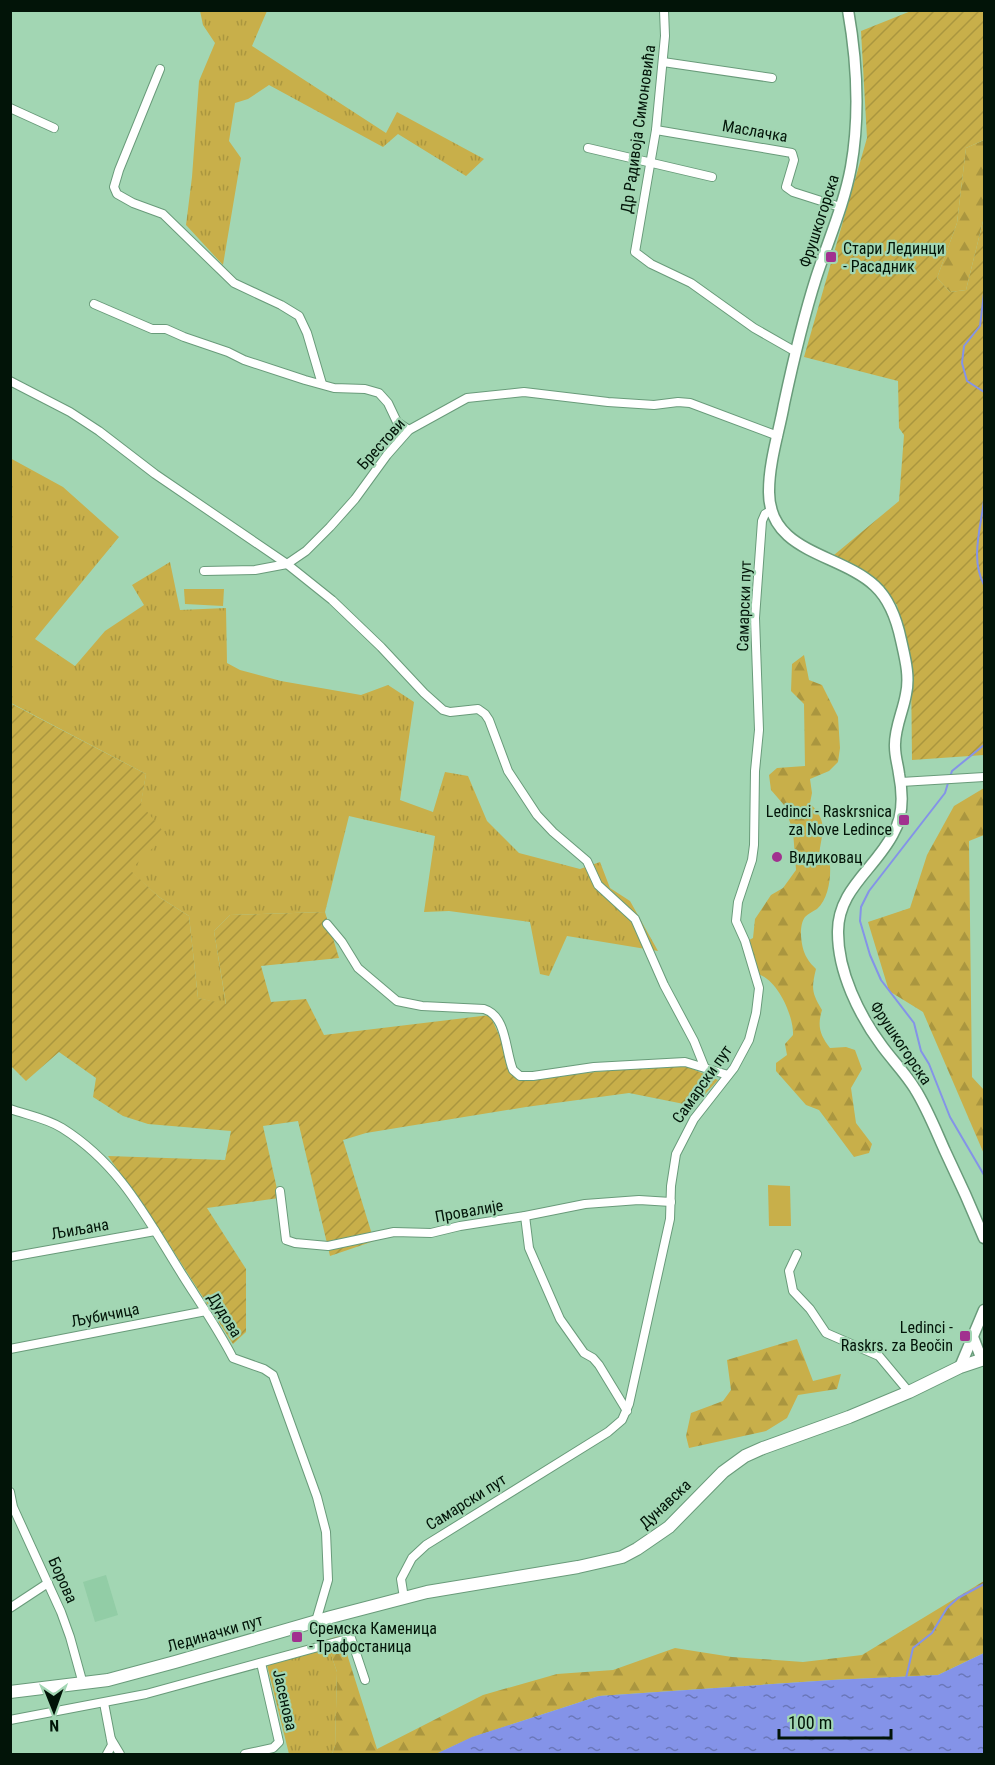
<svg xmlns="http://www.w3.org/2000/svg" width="995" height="1765" viewBox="0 0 995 1765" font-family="'Roboto Condensed',sans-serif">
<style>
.built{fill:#92cda6}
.grass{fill:url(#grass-tufts)}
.forest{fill:url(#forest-firs)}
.garden{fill:url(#garden-furrows)}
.pitch{fill:#c8af4a}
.water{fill:url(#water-ripples)}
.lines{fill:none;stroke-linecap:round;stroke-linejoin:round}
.stream{stroke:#8493e8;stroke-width:2}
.minor-casing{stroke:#699b7a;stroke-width:10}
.tertiary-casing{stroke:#699b7a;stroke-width:13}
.secondary-casing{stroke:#699b7a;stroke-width:14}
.minor{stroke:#fff;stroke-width:8}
.tertiary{stroke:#fff;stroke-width:10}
.secondary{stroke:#fff;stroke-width:12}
.poi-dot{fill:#a1318f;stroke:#a2d6b3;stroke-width:2}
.labels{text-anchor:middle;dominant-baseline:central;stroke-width:4.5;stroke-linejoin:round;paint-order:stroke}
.street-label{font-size:16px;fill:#021408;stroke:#a2d6b3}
.poi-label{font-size:16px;fill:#021408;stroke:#a2d6b3;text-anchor:start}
</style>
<defs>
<pattern id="grass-tufts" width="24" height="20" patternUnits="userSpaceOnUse" patternTransform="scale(1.5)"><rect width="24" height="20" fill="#c8af4a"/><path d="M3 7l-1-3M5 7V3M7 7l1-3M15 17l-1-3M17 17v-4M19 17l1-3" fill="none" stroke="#aa963f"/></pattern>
<pattern id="forest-firs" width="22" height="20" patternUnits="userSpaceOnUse" patternTransform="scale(1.5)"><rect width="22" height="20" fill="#c8af4a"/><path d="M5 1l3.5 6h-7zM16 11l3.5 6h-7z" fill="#aa963f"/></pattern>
<pattern id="garden-furrows" width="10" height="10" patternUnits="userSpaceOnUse" patternTransform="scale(1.5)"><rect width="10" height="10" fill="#c8af4a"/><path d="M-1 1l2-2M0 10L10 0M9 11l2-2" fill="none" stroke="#aa963f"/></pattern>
<pattern id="water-ripples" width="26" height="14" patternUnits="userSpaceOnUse" patternTransform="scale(1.5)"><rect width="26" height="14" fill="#8493e8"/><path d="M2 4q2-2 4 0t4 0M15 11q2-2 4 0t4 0" fill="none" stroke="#6a77ba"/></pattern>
</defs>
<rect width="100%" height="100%" fill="#a2d6b3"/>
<polygon class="built" points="106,1575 118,1615 95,1622 83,1582"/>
<g class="grass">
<polygon points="200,11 267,11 252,46 386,133 397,112 484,159 466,176 398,134 383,147 269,85 248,99 235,103 229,141 241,158 223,265 186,225 192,177 199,81 215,43 203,25"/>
<polygon points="10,458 63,487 119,537 35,639 75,666 105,631 144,605 132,585 170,562 180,610 226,608 227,663 240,670 281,681 361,695 388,685 414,702 400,800 433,812 445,772 468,776 487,821 519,853 580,869 600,862 610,888 630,901 658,951 567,936 549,976 540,974 530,922 449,911 424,912 435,836 349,816 325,912 230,915 214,931 226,1005 198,998 189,916 159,897 129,870 146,774 11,703"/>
<polygon points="326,1640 337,1672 335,1746 332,1754 289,1754 265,1657"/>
</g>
<g class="forest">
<polygon points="984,140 984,217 966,290 950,292 937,278 957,223 966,148"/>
<path d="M804,655L809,680L822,685L838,717L840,748L838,762L829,771L810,779L812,793L810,803C830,825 821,831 819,857L830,865C831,879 828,899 817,909C813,911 808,914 805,917C798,926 801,949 807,958C809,962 813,966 816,969C811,989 812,993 822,1010C817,1026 820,1035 830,1048L846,1047L855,1050L862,1069L851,1088L856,1123L872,1144L869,1153L854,1157L819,1110L806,1105L776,1071V1063L787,1055L785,1044L793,1035C794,1016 777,978 757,974L749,940L753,938L755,919L771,895L783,888L796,870L793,831L784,805L771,790L769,775L777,768L805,766L804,704L791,691L792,664Z"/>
<polygon points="984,788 984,835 969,841 972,1077 984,1090 984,1154 923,1012 889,991 868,922 910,908 927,855 954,806"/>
<polygon points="797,1339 813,1381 841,1374 837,1389 798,1395 787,1418 766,1431 689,1448 686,1436 691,1413 723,1401 731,1390 727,1360"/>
<polygon points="984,1581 984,1653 938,1675 832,1680 599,1696 473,1737 436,1754 332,1754 335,1746 337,1672 326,1640 341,1635 377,1749 483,1695 557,1674 613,1670 675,1648 732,1657 803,1662 862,1655"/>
</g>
<g class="garden">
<polygon points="911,11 984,11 984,140 966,148 957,223 937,278 950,292 966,290 984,217 984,755 912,760 911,665 897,605 874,579 834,555 899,501 904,435 899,428 898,381 804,357 867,138 861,31"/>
<polygon points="10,703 146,774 141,804 166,835 130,870 159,897 189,916 198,998 226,1004 214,931 230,915 325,912 339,958 261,966 271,1002 306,999 324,1035 490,1015 515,1071 543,1077 681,1064 718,1080 694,1106 629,1093 526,1107 366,1133 343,1140 374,1241 330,1256 298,1121 263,1126 279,1198 207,1208 246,1269 246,1332 233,1344 165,1238 108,1156 225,1160 231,1131 148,1124 123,1116 93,1097 96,1078 59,1052 26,1081 11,1066"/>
</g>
<g class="pitch">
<polygon points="184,589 224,589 223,606 185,604"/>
<polygon points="768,1185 790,1186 791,1226 769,1226"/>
</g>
<polygon class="water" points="984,1653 984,1754 436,1754 472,1737 599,1696 832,1680 938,1675"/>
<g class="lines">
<g class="stream">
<polyline points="984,293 980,326 964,346 962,363 967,381 984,392"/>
<polyline points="984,456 984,479"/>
<path d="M984,500C981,527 970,559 984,585"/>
<polyline points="950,777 952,771 984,745"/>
<polyline points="948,783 945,793 869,891 861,907 860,921 870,955 881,980 914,1023 921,1051 929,1064 950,1117 984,1175"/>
<polyline points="906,1678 913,1648 932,1633 947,1608 958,1598 984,1584"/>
</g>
<defs>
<g id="minor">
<polyline points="664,10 665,36 656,130 635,252 651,264 691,283 754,328 796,352"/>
<polyline points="663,62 772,78"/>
<polyline points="160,69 119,170 114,187 117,194 133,203 163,214 234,283 281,305 299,316 307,333 322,384"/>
<polyline points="10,108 54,128"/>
<polyline points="656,130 792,153 794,160 786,187 793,192 840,207"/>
<polyline points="588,148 712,177"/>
<polyline points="94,304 152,329 166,329 184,337 228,352 244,360 305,380 334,388 365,389 379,393 388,403 397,422 409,430"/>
<polyline points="10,381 70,412 99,431 155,474 287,564 332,600 381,647 424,693 443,710 450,712 478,709 485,714 489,720 508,771 537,815 553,832 587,861 598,885 635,919 664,985 694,1041 704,1066"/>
<polyline points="204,571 255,570 287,564 306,551 330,527 355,499 387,455 409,430 467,398 524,392 608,402 654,405 678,402 690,403 778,436"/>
<polyline points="901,782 984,777"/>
<path d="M327,924L342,942L358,968L397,1001L422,1006L484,1009C507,1016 505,1051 513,1070L520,1076H533L594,1067L685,1062L728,1075"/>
<path d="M10,1109C27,1115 46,1118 62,1128C121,1165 147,1219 183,1276C200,1303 218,1329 233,1358L264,1369L273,1375L317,1497L326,1532L328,1580L316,1621"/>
<polyline points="280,1191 286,1240 295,1243 328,1246 394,1232 431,1233 460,1226 525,1216 585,1204 639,1200 671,1202"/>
<polyline points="525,1216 529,1248 560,1319 584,1353 593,1358 599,1365 627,1411"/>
<polyline points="797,1254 789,1271 793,1291 810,1309 826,1333 879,1356 909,1392"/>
<polyline points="10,1257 155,1231"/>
<polyline points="10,1349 206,1311"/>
<polyline points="10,1492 13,1507 61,1612 70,1637 83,1684"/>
<polyline points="404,1598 401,1579 412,1558 426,1545 608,1432 622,1420 629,1404 670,1219 671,1186 676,1154 694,1119 734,1068 749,1040 756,1013 759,988 745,941 736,921 738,902 752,860 754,845 755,771 759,730 755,618 762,521 765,514 772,510"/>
<polyline points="10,1608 48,1583"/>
<polyline points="104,1703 112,1745 107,1754"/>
<polyline points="10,1720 146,1694 351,1638 365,1680"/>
<polyline points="111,1739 120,1754"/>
<polyline points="245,1754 273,1748 279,1742 261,1663"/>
</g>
<g id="tertiary">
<path d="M848,10C857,61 860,116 851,167C844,205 828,241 816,278C803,319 793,362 784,404C779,432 769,462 769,491C768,553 840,553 875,586C890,600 897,621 901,640C905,658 910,676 906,694C903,712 894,729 895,747C895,757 898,765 899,774C903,794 903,817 893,834C875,869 837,890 838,933C838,972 859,1015 882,1046C893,1061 906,1074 915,1089C927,1108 936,1131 945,1151C959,1180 972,1209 984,1238"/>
<polyline points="973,1337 982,1360"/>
<polyline points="960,1367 984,1310"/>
</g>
<polyline id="secondary" points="10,1692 108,1680 175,1662 331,1617 427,1592 578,1567 622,1557 637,1549 669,1527 723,1472 745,1456 763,1448 849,1417 909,1392 960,1367 984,1359"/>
</defs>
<use href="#minor" class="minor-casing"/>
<use href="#tertiary" class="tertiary-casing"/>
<use href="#secondary" class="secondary-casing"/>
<use href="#minor" class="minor"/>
<use href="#tertiary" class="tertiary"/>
<use href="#secondary" class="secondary"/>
</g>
<g class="poi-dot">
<rect x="825" y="251" width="12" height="12" rx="3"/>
<rect x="898" y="814" width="12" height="12" rx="3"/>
<circle cx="777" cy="857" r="6"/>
<rect x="959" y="1330" width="12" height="12" rx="3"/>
<rect x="291" y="1631" width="12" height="12" rx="3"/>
</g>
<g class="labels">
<g class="street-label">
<text transform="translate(638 129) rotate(-82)">Др Радивоја Симоновића</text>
<text transform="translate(755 131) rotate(10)">Маслачка</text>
<text transform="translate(819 221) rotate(-72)">Фрушкогорска</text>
<text transform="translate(381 444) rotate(-48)">Брестови</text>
<text transform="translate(744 606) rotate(-88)">Самарски пут</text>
<text transform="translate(901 1043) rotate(56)">Фрушкогорска</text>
<text transform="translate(702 1084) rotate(-55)">Самарски пут</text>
<text transform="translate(469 1211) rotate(-10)">Провалије</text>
<text transform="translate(80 1229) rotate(-10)">Љиљана</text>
<text transform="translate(105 1315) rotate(-11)">Љубичица</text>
<text transform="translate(225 1315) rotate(58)">Дудова</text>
<text transform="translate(466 1502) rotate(-32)">Самарски пут</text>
<text transform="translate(665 1504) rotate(-43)">Дунавска</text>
<text transform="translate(63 1580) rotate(66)">Борова</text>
<text transform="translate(215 1633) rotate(-16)">Лединачки пут</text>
<text transform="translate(285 1700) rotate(77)">Јасенова</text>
</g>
<g class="poi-label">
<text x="843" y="248">Стари Лединци<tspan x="843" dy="18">- Расадник</tspan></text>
<text x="892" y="811" text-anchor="end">Ledinci - Raskrsnica<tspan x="892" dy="18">za Nove Ledince</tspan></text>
<text x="789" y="857">Видиковац</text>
<text x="953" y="1327" text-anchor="end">Ledinci -<tspan x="953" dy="18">Raskrs. za Beočin</tspan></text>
<text x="309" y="1628">Сремска Каменица<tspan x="309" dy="18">- Трафостаница</tspan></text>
</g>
</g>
<rect width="995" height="1765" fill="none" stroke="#021408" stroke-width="24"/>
<g transform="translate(54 1711) rotate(179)" stroke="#a2d6b3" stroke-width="4.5" paint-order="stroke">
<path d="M0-4.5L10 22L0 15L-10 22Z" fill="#021408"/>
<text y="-9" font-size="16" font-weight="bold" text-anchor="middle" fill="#021408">N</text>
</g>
<path d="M779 1729v9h112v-9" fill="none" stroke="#021408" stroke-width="3"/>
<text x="788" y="1729" font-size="18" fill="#021408" stroke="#a2d6b3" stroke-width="4.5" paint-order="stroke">100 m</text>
</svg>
